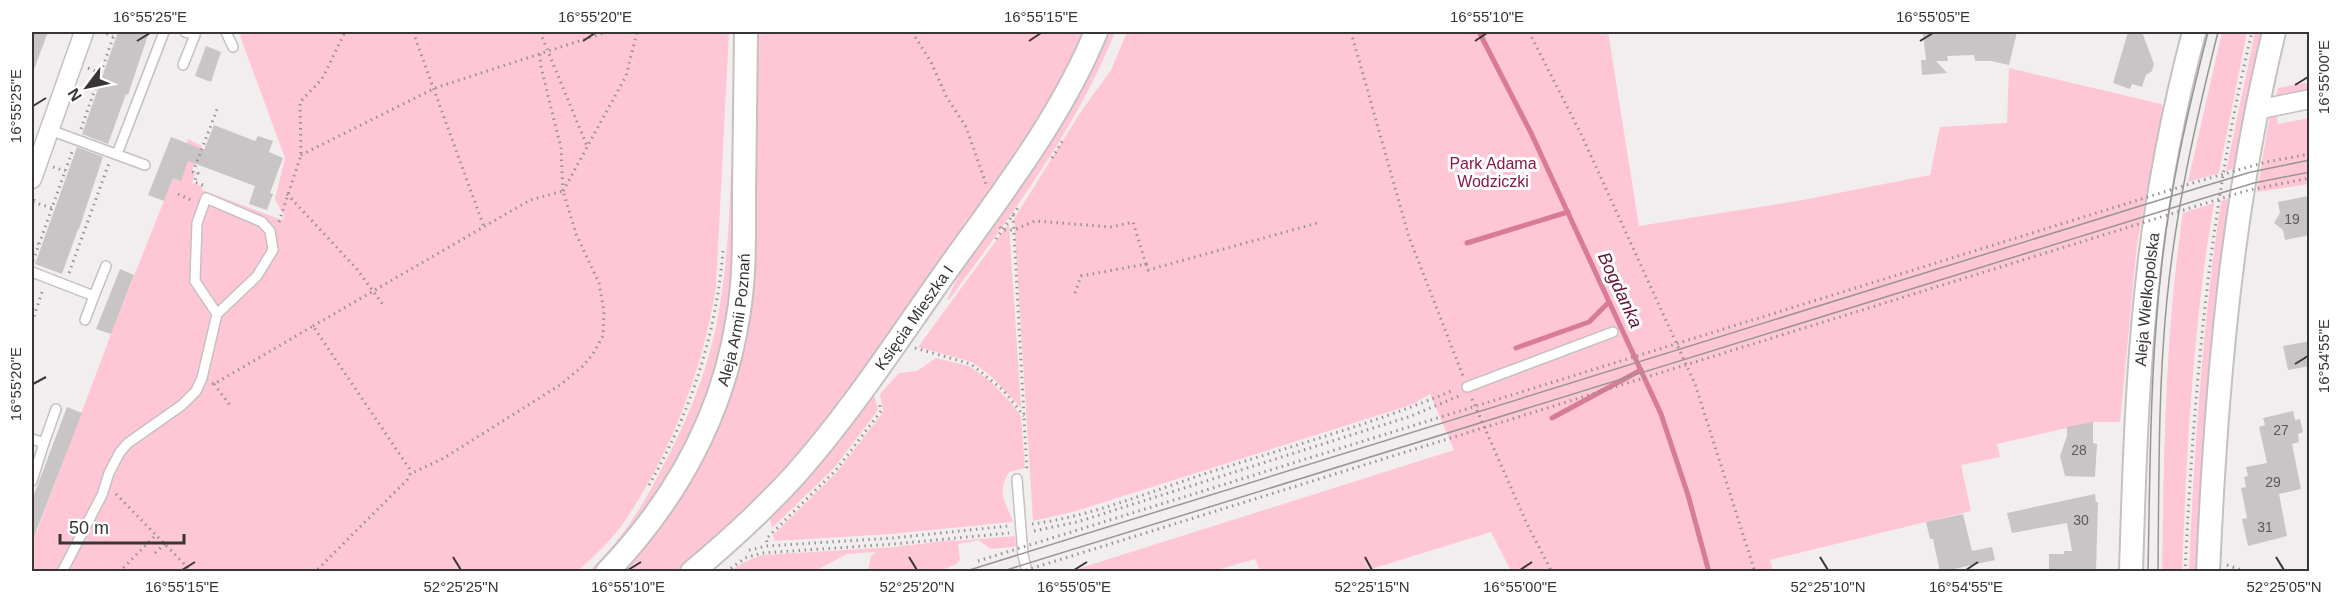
<svg xmlns="http://www.w3.org/2000/svg" width="2341" height="603" viewBox="0 0 2341 603" font-family="Arial,sans-serif">
<style>
.green{fill:#ffc6d5}
.lines{fill:none;stroke-linecap:round;stroke-linejoin:round}
.stream{stroke:#d87b98;stroke-width:5}
.building{fill:#c9c4c5}
.service-casing{stroke:#c5c0c1;stroke-width:12}
.minor-casing{stroke:#c5c0c1;stroke-width:21}
.tertiary-casing{stroke:#c5c0c1;stroke-width:26}
.path{stroke:#969394;stroke-width:3;stroke-dasharray:1.5 4.5;stroke-linecap:butt}
.service{stroke:#fff;stroke-width:9}
.minor{stroke:#fff;stroke-width:18}
.tertiary{stroke:#fff;stroke-width:22}
.tram{stroke:#989596;stroke-width:1.5}
.path-bridge{stroke:#969394;stroke-width:3;stroke-dasharray:1.5 4.5;stroke-linecap:butt}
.ticks{fill:none;stroke:#373536;stroke-width:2}
.labels{text-anchor:middle;dominant-baseline:central;stroke-width:6;stroke-linejoin:round;paint-order:stroke}
.number-label{font-size:14px;fill:#5c595a}
.park-label{font-size:16px;fill:#871848;stroke:#fff}
.street-label{font-size:16px;fill:#373536;stroke:#fff}
.water-label{font-size:18px;font-style:italic;fill:#661235;stroke:#fff}
.neatline{fill:none;stroke:#373536;stroke-width:2}
.ticks-label{font-size:15px;text-anchor:middle;fill:#373536}
</style>
<rect width="100%" height="100%" fill="#f2eeef"/>
<g class="green">
<path d="M242,32H729L716,287C702,372 671,454 622,525C610,542 593,557 578,571L32,572V539L37,531L111,334L173,178L181,181L175,172L188,139L202,146L191,173L195,174L192,183L202,186V190L282,220L284,216L275,199L285,158L240,36Z"/>
<polygon points="756,32 1084,32 1079,48 1049,109 850,390 802,453 709,546 678,571 622,572 724,404"/>
<path d="M1107,32H1115C1076,130 1011,215 949,300L947,299L966,262Z"/>
<polygon points="1127,32 1608,32 1639,226 1803,200 1930,175 1940,127 2007,123 2009,68 2161,104 2163,106 2137,244 2120,422 2093,422 1997,444 2000,457 1961,465 1971,511 1770,560 1773,571 1511,571 1491,532 1365,571 1260,571 1255,559 1214,571 1071,571 1454,450 1430,394 1415,403 1398,409 1076,511 1033,521 1014,219 1080,113 1111,70"/>
<polygon points="2222,32 2247,32 2219,173 2188,182"/>
<polygon points="2255,32 2266,32 2239,167 2226,171"/>
<polygon points="2309,82 2309,94 2277,99 2276,97 2278,88"/>
<path d="M734,92V261L727,327L703,411L661,491L619,546L595,571L588,572C622,541 644,504 664,464C690,415 710,365 719,310C732,239 730,164 734,92Z"/>
<polygon points="2276,113 2278,124 2309,118 2309,184 2257,192 2270,114"/>
<path d="M2233,197L2200,571L2189,572C2194,447 2203,324 2221,201Z"/>
<path d="M2214,203C2193,324 2187,449 2182,571H2162C2164,451 2165,332 2183,213Z"/>
<polygon points="1009,223 1021,408 992,377 972,362 918,347"/>
<path d="M936,358L969,366L990,381L1013,405L1021,416L1025,468L1009,472C996,493 1006,502 1013,522L891,534L775,541L773,535L837,472L883,412L880,394L899,373L917,371Z"/>
<polygon points="872,395 875,398 878,410 834,468 772,528 769,514"/>
<path d="M1015,536L1016,546L1013,547L990,549L979,540L958,544L960,560C946,578 890,572 868,571L871,556L876,552L847,554L815,571H730L744,562L762,555L894,547L953,540L955,541Z"/>
</g>
<g class="lines">
<g class="stream">
<polyline points="1479,32 1531,133 1661,414 1688,495 1709,572"/>
<polyline points="1467,243 1568,212"/>
<polyline points="1516,348 1589,322 1609,302"/>
<polyline points="1552,418 1641,370"/>
</g>
</g>
<g class="building">
<polygon points="32,32 48,32 33,72 32,72"/>
<polygon points="118,32 149,32 128,95 126,94 108,144 82,134"/>
<polygon points="1953,32 2017,32 2009,65 1991,61 1975,61 1974,55 1947,56 1948,61 1936,61 1947,73 1922,75 1921,60 1926,60 1923,34"/>
<polygon points="2128,32 2142,32 2154,64 2152,71 2146,75 2142,87 2132,84 2130,89 2113,83"/>
<polygon points="206,46 221,52 211,82 195,76"/>
<polygon points="214,125 255,141 258,136 273,141 269,152 283,158 270,193 273,194 267,210 249,204 255,186 188,161 181,181 173,178 164,201 148,195 171,137 204,150"/>
<polygon points="77,147 103,157 79,229 78,229 62,274 35,264"/>
<polygon points="2308,196 2310,235 2285,240 2283,230 2274,223 2280,213 2278,202"/>
<polygon points="120,269 134,275 111,334 96,329"/>
<polygon points="2310,341 2310,366 2288,370 2283,346"/>
<polygon points="67,407 82,413 32,542 32,500"/>
<polygon points="2293,411 2295,420 2300,419 2303,432 2298,434 2299,442 2292,444 2301,489 2279,494 2287,536 2248,546 2242,519 2247,518 2241,488 2246,487 2244,477 2248,476 2246,467 2267,463 2259,427 2265,425 2263,418"/>
<polygon points="2093,422 2093,443 2097,444 2095,477 2065,476 2060,456 2067,436 2067,427"/>
<polygon points="2095,494 2096,502 2098,502 2096,572 2049,572 2049,554 2064,554 2064,551 2072,551 2067,523 2012,533 2007,513"/>
<polygon points="1963,514 1972,551 1992,547 1995,560 1940,572 1933,539 1930,539 1926,522"/>
</g>
<g class="lines">
<defs>
<g id="service">
<polyline points="226,32 233,47"/>
<polyline points="183,65 195,35 185,32"/>
<polyline points="50,130 145,165"/>
<polyline points="117,154 164,32"/>
<polyline points="32,272 94,296 106,266"/>
<polyline points="85,320 94,296"/>
<polyline points="1467,387 1613,332"/>
<polyline points="32,439 44,443 32,481"/>
<polyline points="44,443 56,409"/>
<polyline points="1017,479 1023,555 1027,572"/>
<polyline points="62,572 102,495 109,473 120,452 128,443 182,405 196,391 202,378 217,314 257,276 273,250 270,231 262,222 206,198 197,223 195,281 217,314"/>
</g>
<g id="minor">
<polyline points="2257,110 2310,99"/>
<polyline points="32,179 84,32"/>
</g>
<g id="tertiary">
<path id="s1" d="M607,572C675,501 723,415 738,317C745,277 744,236 744,195C745,141 745,86 746,32"/>
<path id="s2" d="M692,572C728,542 763,510 795,475C851,412 898,339 947,270C1002,193 1060,119 1096,32"/>
<path id="s3" d="M2131,572C2134,473 2137,375 2148,277C2157,194 2173,112 2194,32"/>
<path d="M2208,572C2216,390 2231,209 2274,32"/>
</g>
</defs>
<use href="#service" class="service-casing"/>
<use href="#minor" class="minor-casing"/>
<use href="#tertiary" class="tertiary-casing"/>
<g class="path">
<polyline points="101,32 113,36"/>
<polyline points="413,32 484,227"/>
<polyline points="540,32 587,146"/>
<polyline points="912,32 931,62 946,96 966,127 986,184"/>
<polyline points="1351,32 1409,237 1463,376"/>
<polyline points="1529,32 1581,134 1695,384 1755,572"/>
<polyline points="540,54 541,67 561,148 563,191"/>
<polyline points="88,68 100,73"/>
<polyline points="81,129 115,32"/>
<polyline points="301,155 435,88 607,32"/>
<polyline points="1052,158 1063,140"/>
<polyline points="53,167 65,171"/>
<polyline points="203,185 194,182 198,173 193,172 218,107"/>
<polyline points="563,191 626,76 637,32"/>
<polyline points="178,194 193,201"/>
<polyline points="287,194 356,268 384,306"/>
<polyline points="33,202 52,208"/>
<polyline points="32,206 35,196"/>
<polyline points="1013,215 1027,472"/>
<polyline points="279,222 301,155 300,102 322,79 345,32"/>
<polyline points="1000,227 1002,230 1014,230 1035,221 1112,227 1133,222 1146,264 1081,276 1074,296"/>
<polyline points="996,239 1020,205"/>
<polyline points="32,241 39,244"/>
<polyline points="33,261 72,152"/>
<polyline points="1146,264 1148,270 1321,222"/>
<polyline points="69,273 109,163"/>
<polyline points="32,322 43,289"/>
<polyline points="313,326 530,200 563,191 576,234 599,283 604,311 603,336 593,354 583,366 560,385 444,458 410,474"/>
<polyline points="915,348 971,364 1003,390 1024,416"/>
<polyline points="212,383 214,384 313,326 409,468 410,474 407,480 315,572"/>
<polyline points="214,384 232,408"/>
<polyline points="1472,399 1527,524 1552,572"/>
<path d="M649,485C691,412 716,335 723,251"/>
<polyline points="116,494 192,572"/>
<path d="M1032,524C1088,517 1150,492 1204,474C1288,447 1373,424 1454,390"/>
<polyline points="1034,531 1077,522 1411,416 1459,396"/>
<polyline points="767,542 766,539 836,470 881,411 879,402"/>
<polyline points="749,550 767,546 893,538 1008,526"/>
<polyline points="155,553 165,544"/>
<polyline points="2227,565 2247,572"/>
<polyline points="119,572 156,535"/>
<polyline points="726,572 745,558 762,553 894,544 1009,533"/>
<path d="M2185,572C2194,390 2209,209 2252,32"/>
</g>
<use href="#service" class="service"/>
<use href="#minor" class="minor"/>
<use href="#tertiary" class="tertiary"/>
<g class="tram">
<polyline points="963,572 2198,188 2251,172 2310,160"/>
<polyline points="1000,572 2201,199 2254,183 2310,172"/>
<path d="M2148,572C2150,472 2150,371 2161,272C2169,191 2188,110 2208,32"/>
<path d="M2158,572C2159,481 2158,389 2167,299C2176,208 2196,120 2218,32"/>
</g>
<g class="path-bridge">
<polyline points="978,561 2196,182 2266,162 2310,154"/>
<polyline points="1020,572 2203,204 2249,190 2310,178"/>
</g>
</g>
<path class="ticks" d="M137,41L150,33M583,41L595,33M1029,41L1041,33M1475,41L1487,33M1920,41L1933,33M2295,85L2308,77M33,106L46,98M2295,364L2308,356M33,384L46,377M453,557L461,570M909,557L917,570M1365,557L1372,570M1820,557L1828,570M2276,557L2284,570M182,570L195,562M628,570L641,562M1074,570L1087,562M1520,570L1532,562M1966,570L1978,562"/>
<g class="labels">
<g class="number-label">
<text x="2292" y="219">19</text>
<text x="2281" y="430">27</text>
<text x="2079" y="450">28</text>
<text x="2273" y="482">29</text>
<text x="2081" y="520">30</text>
<text x="2265" y="527">31</text>
</g>
<g class="park-label">
<text x="1493" y="163">Park Adama<tspan x="1493" dy="18">Wodziczki</tspan></text>
</g>
<g class="street-label">
<text stroke="none"><textPath href="#s3" startOffset="273">Aleja Wielkopolska</textPath></text>
<text stroke="none"><textPath href="#s2" startOffset="339">Księcia Mieszka I</textPath></text>
<text stroke="none"><textPath href="#s1" startOffset="288">Aleja Armii Poznań</textPath></text>
</g>
<g class="water-label">
<text transform="translate(1620 290) rotate(65)">Bogdanka</text>
</g>
</g>
<rect width="2341" height="603" fill="none" stroke="#ffffff" stroke-width="66"/>
<g transform="translate(87 87) rotate(238)" stroke="#ffffff" stroke-width="4.5" paint-order="stroke">
<path d="M0-4.5L10 22L0 15L-10 22Z" fill="#373536"/>
<text y="-9" font-size="16" font-weight="bold" text-anchor="middle" fill="#373536">N</text>
</g>
<path d="M60 534v9h124v-9" fill="none" stroke="#373536" stroke-width="3"/>
<text x="69" y="534" font-size="18" fill="#373536" stroke="#ffffff" stroke-width="4.5" paint-order="stroke">50 m</text>
<rect x="33" y="33" width="2275" height="537" class="neatline"/>
<g class="ticks-label">
<text x="150" y="22">16°55'25"E</text>
<text x="595" y="22">16°55'20"E</text>
<text x="1041" y="22">16°55'15"E</text>
<text x="1487" y="22">16°55'10"E</text>
<text x="1933" y="22">16°55'05"E</text>
<text transform="translate(2324 77) rotate(-90)" y="5">16°55'00"E</text>
<text transform="translate(16 106) rotate(-90)" y="5">16°55'25"E</text>
<text transform="translate(2324 356) rotate(-90)" y="5">16°54'55"E</text>
<text transform="translate(16 384) rotate(-90)" y="5">16°55'20"E</text>
<text x="182" y="592">16°55'15"E</text>
<text x="461" y="592">52°25'25"N</text>
<text x="628" y="592">16°55'10"E</text>
<text x="917" y="592">52°25'20"N</text>
<text x="1074" y="592">16°55'05"E</text>
<text x="1372" y="592">52°25'15"N</text>
<text x="1520" y="592">16°55'00"E</text>
<text x="1828" y="592">52°25'10"N</text>
<text x="1966" y="592">16°54'55"E</text>
<text x="2284" y="592">52°25'05"N</text>
</g>
</svg>
